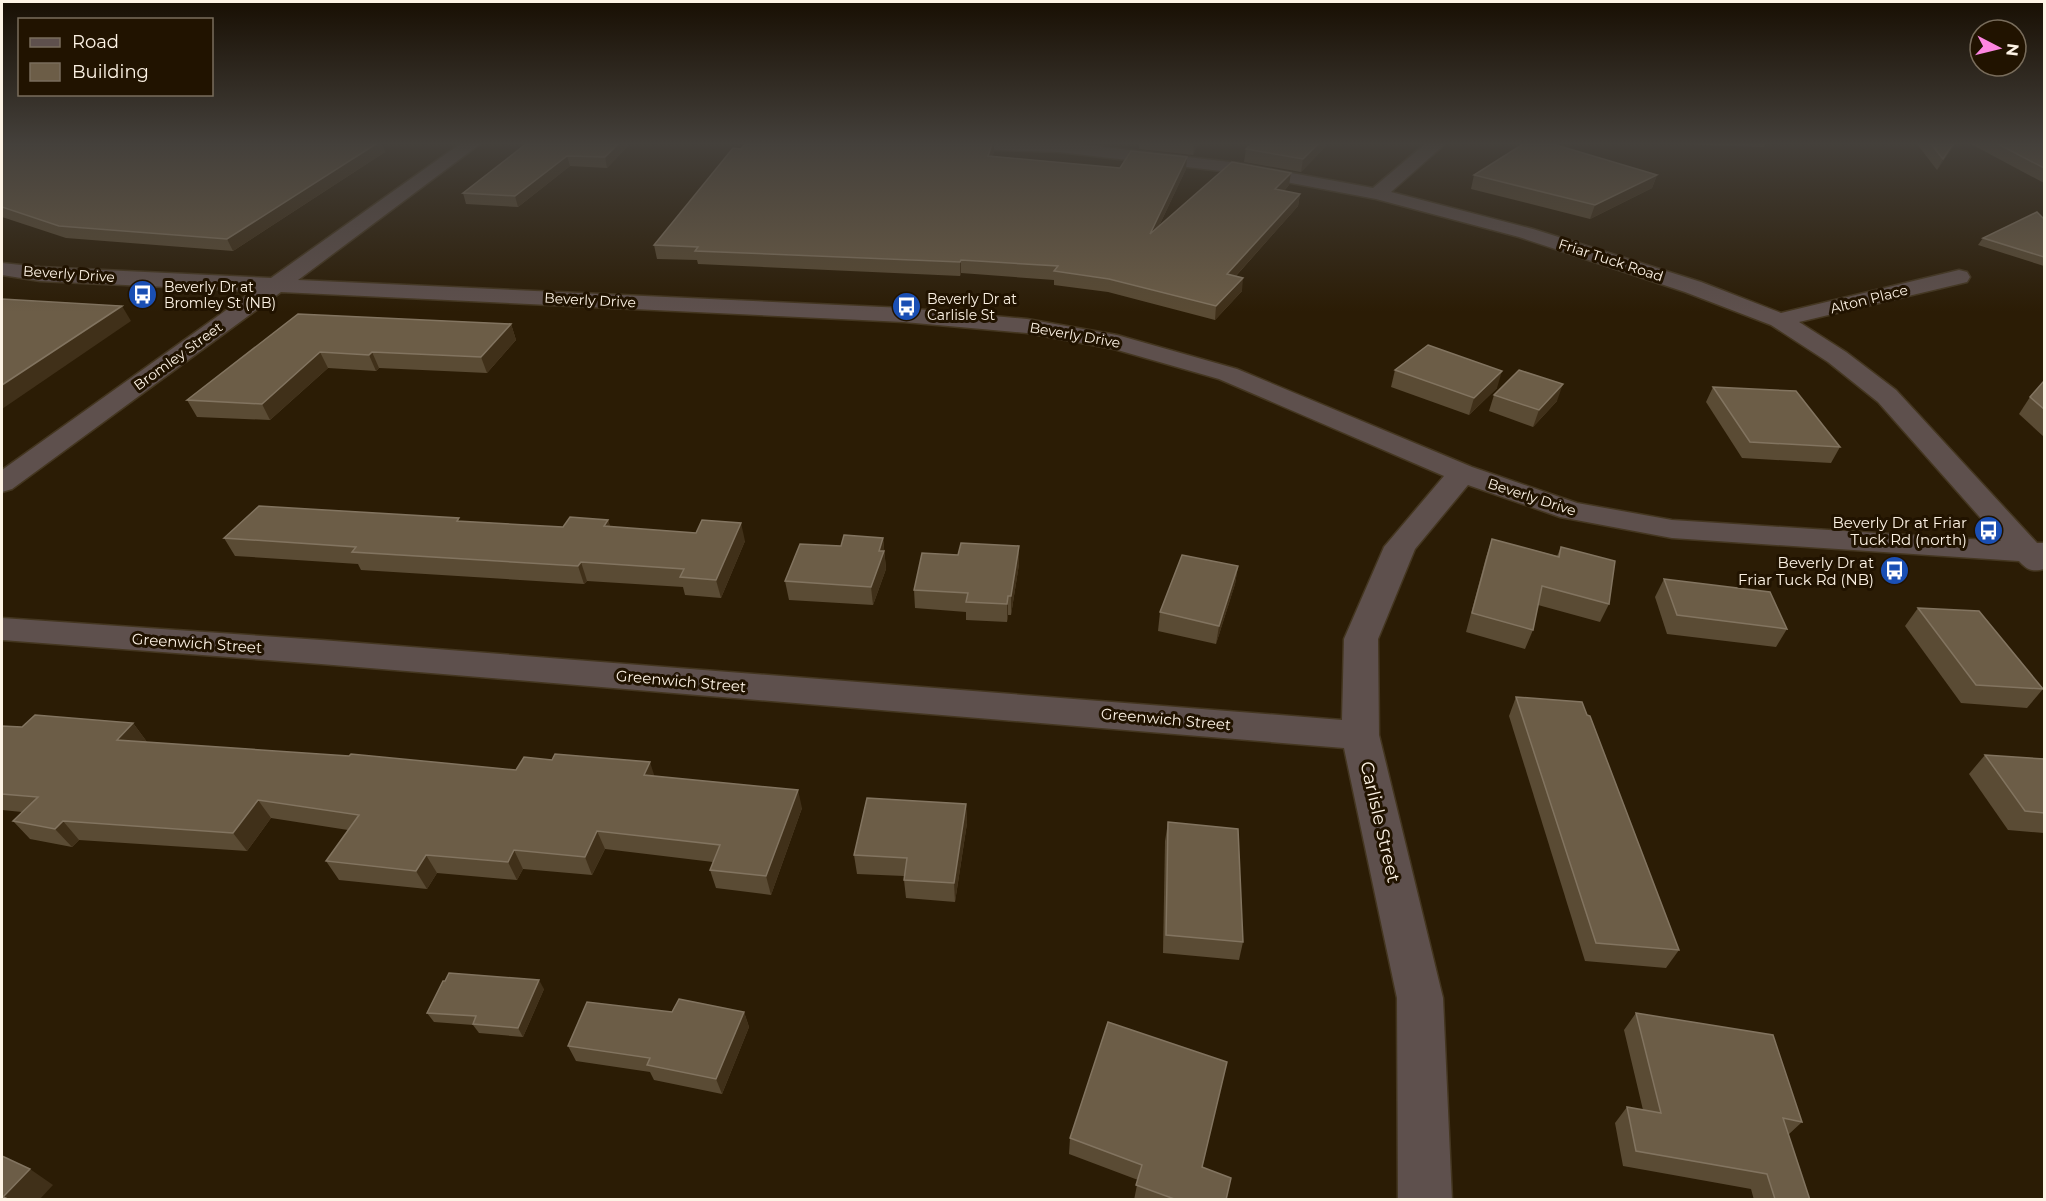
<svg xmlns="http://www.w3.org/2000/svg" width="2046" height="1201" viewBox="0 0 2046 1201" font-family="Montserrat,sans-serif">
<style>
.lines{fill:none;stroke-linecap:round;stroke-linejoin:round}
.minor-casing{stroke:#443620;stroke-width:3}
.minor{fill:#5e504d;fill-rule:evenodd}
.wall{fill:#5a4b34}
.shaded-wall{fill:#403019}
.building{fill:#6c5d47;stroke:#827460;stroke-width:1.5}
.labels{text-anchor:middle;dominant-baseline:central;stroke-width:6;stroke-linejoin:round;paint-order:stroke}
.far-street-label{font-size:14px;fill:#fdf3e5;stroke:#211300}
.far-poi-label{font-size:14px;fill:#fdf3e5;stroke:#211300;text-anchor:start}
.poi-label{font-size:15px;fill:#fdf3e5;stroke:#211300;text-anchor:end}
.street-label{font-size:15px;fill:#fdf3e5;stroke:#211300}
.near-street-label{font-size:18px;fill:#fdf3e5;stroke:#211300}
</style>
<rect width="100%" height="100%" fill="#2b1c05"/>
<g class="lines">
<defs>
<path id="minor" d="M460,144H480L298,280L904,308L1027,319L1117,335L1237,369L1472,467L1577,503L1672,520L2001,541L1878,402L1828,362L1771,325L1685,292L1519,237L1376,199L1238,173L1059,152L970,149L964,148L961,144H1079L1238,163L1373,188L1425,144H1445L1391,192L1533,229L1701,282L1781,313L1959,270L1967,272L1970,277L1967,282L1799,322L1846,352L1896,390L2037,543H2044V569C2033,572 2027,570 2019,561L1672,538L1560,517L1468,485L1415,549L1378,639L1379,735L1443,998L1452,1200H1398L1397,998L1344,748L321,664L2,640V618L321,640L1342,720L1344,639L1384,547L1444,476L1219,379L1114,349L1027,333L904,322L281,292L12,489L2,492V470L253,291L40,281L2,275V263L40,267L271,278Z"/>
</defs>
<use href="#minor" class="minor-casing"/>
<use href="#minor" class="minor"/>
</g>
<g class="wall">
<polygon points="2,144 382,144 385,152 233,251 66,238 2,217"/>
<polygon points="526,144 630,144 607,168 570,166 518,207 466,204 463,193"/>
<polygon points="745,144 994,144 994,152 992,156 1120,168 1186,169 1159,226 1289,185 1284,191 1300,194 1298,206 1236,276 1242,291 1215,320 1108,292 1054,285 1054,280 961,273 960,276 698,264 697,260 657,259 654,245"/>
<polygon points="1139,144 1198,144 1193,155 1139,149"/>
<polygon points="1328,144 1301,172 1244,162 1246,149"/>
<polygon points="1676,144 1765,144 1764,147"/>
<polygon points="1917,144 1955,144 1937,170"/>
<polygon points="1971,144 2044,144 2044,183"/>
<polygon points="1474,175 1657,175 1652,188 1590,219 1471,189"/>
<polygon points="2044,219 2044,266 1978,245 1983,238"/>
<polygon points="298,314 511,324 516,340 487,373 379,368 376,371 328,368 270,420 197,417 187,400"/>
<polygon points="1395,370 1497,388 1469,415 1391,387"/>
<polygon points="2044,383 2044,437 2019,414 2030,397"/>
<polygon points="1713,387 1840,447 1831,463 1742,458 1706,402"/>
<polygon points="1494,395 1557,401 1533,427 1489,411"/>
<polygon points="608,520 610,527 745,541 721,598 685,595 683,587 587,581 584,584 361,570 358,564 235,556 224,538 461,521 563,527"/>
<polygon points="883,538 886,569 873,605 789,600 785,581 841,546"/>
<polygon points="1492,539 1557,556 1561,547 1609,604 1600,622 1538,605 1533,630 1525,649 1466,632 1486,557"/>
<polygon points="1019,564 1011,615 1008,615 1007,622 966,620 966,612 915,608 914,590"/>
<polygon points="1238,566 1235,584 1216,644 1158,631 1160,612"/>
<polygon points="1664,579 1787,629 1776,647 1667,634 1655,597"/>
<polygon points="1918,608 2043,689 2027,708 1961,703 1905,626"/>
<polygon points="1516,697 1679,950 1666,968 1585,961 1509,716"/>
<polygon points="133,723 147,742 516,770 655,776 802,808 771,895 716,888 710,870 713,862 605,849 592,875 523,869 517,880 437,873 427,889 339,880 326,861 348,830 271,818 247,851 79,840 72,847 30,839 13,821 22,812 2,810 2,726 22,727"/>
<polygon points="1985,755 2044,759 2044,833 2008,830 1969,774"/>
<polygon points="966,804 967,823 955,902 906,898 904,880 904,876 857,874 854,855"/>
<polygon points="1168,822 1243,942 1239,960 1163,953 1165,841"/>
<polygon points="544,989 523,1037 479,1033 473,1025 434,1022 427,1013"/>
<polygon points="672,1012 744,1012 749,1027 722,1094 654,1080 650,1072 576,1061 568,1046"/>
<polygon points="1636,1013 1802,1122 1788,1135 1810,1200 1754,1200 1751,1189 1623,1166 1615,1123 1627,1107 1643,1110 1624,1030"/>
<polygon points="1070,1138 1202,1167 1226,1200 1134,1200 1138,1180 1069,1154"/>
</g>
<g class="shaded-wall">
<polygon points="376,144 382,144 385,152 233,251 227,239"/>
<polygon points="618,144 630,144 607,168 605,157"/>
<polygon points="992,144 994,144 994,152 988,168 988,156"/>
<polygon points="1194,144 1198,144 1193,155"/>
<polygon points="1318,144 1328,144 1301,172 1303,159"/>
<polygon points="1953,144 1955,144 1937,170 1943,159"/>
<polygon points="567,156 570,166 518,207 515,196"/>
<polygon points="1187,157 1186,169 1149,247 1150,234"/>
<polygon points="1291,173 1289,185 1274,202 1275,189"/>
<polygon points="1657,175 1652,188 1590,219 1595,205"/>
<polygon points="1300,194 1298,206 1225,288 1227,274"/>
<polygon points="961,260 961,273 960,276 960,262"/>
<polygon points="1243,278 1242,291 1215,320 1216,306"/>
<polygon points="122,306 131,321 2,409 2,385"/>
<polygon points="511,324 516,340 487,373 481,357"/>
<polygon points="320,352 328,368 270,420 262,404"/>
<polygon points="372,352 379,368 376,371 369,355"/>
<polygon points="1502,371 1497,388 1469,415 1474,398"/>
<polygon points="1563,384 1557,401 1533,427 1539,410"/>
<polygon points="608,520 614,537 604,526"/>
<polygon points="741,523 745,541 721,598 716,580"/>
<polygon points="883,538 886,569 873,605 871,587 879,551"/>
<polygon points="1019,546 1019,564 1011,615 1011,596"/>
<polygon points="581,562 587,581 584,584 578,566"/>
<polygon points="1238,566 1235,584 1216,644 1219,626"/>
<polygon points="1008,596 1008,615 1007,622 1007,604"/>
<polygon points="133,723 147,742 117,740"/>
<polygon points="650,762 656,781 644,775"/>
<polygon points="798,790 802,808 771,895 766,876"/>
<polygon points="258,800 271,818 247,851 233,833"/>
<polygon points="966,804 967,823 955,902 954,883"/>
<polygon points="63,821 79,840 72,847 55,829"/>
<polygon points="597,831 605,849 592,875 585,857"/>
<polygon points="514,850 523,869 517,880 508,862"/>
<polygon points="426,855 437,873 427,889 416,871"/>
<polygon points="539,980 544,989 523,1037 518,1028"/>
<polygon points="744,1012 749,1027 722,1094 716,1079"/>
<polygon points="30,1169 53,1185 39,1200 7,1200 3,1197"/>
</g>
<g class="building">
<polygon points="2,144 376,144 227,239 59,226 2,207"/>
<polygon points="526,144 618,144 605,157 567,156 515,196 463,193"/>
<polygon points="745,144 992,144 988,156 1120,168 1131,151 1187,157 1150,234 1232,162 1291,173 1275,189 1300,194 1227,274 1243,278 1216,306 1109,279 1054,271 1058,266 961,260 960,262 695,251 698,247 654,245 733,148 741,149"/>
<polygon points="1251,144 1318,144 1303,159 1246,149"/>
<polygon points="1523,144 1553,144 1657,175 1595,205 1474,175"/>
<polygon points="1931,144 1953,144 1943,159"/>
<polygon points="1998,144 2044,144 2044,168"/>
<polygon points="2037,212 2044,219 2044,257 1983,238"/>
<polygon points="2,299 122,306 2,385"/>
<polygon points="298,314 511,324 481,357 372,352 369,355 320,352 262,404 187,400"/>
<polygon points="1428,345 1502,371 1474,398 1395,370"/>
<polygon points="1519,370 1563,384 1539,410 1494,395"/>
<polygon points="2043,382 2044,383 2044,409 2030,397"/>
<polygon points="1713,387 1796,391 1840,447 1750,442"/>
<polygon points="259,506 459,518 457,521 563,527 570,517 608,520 604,526 696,533 702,520 741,523 716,580 680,577 684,569 581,562 578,566 352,552 356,547 224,538"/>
<polygon points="844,535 883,538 879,551 884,551 871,587 785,581 800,544 841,546"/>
<polygon points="1492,539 1559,557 1561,547 1615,561 1609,604 1542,586 1533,630 1472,613"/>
<polygon points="961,543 1019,546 1011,596 1008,596 1007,604 966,602 968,593 914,590 922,553 958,555"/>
<polygon points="1182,555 1238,566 1219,626 1160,612"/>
<polygon points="1664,579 1770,592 1787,629 1677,615"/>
<polygon points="1918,608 1979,611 2043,689 1976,685"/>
<polygon points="1516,697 1582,702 1587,715 1590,716 1679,950 1596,943"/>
<polygon points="35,715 133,723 117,740 349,756 351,754 516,770 524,757 552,760 555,754 650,762 644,775 798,790 766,876 710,870 720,845 597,831 585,857 514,850 508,862 426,855 416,871 326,861 359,815 258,800 233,833 63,821 55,829 13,821 38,797 2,794 2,726 22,727"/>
<polygon points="1985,755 2044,759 2044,813 2025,811"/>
<polygon points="867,798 966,804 954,883 904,880 907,858 854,855"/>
<polygon points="1168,822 1238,829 1243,942 1166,935"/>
<polygon points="449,973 539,980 518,1028 473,1024 476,1016 427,1013 443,981 445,981"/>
<polygon points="679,999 744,1012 716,1079 647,1065 650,1058 568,1046 587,1002 672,1012"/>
<polygon points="1636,1013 1773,1035 1802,1122 1783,1118 1810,1200 1775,1199 1767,1174 1636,1151 1627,1107 1661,1113"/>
<polygon points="1108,1022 1227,1062 1202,1167 1231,1178 1226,1200 1177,1200 1136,1185 1142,1165 1070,1138"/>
<polygon points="2,1156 30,1169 3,1197 10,1200 2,1200"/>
</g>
<linearGradient id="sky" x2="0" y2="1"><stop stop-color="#180f03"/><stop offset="0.46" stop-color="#44403b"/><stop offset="1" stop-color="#44403b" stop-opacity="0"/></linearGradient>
<rect width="2046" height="312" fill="url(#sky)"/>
<defs>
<symbol id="bus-disc" viewBox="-11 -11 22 22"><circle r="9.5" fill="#1a4fb4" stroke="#211300"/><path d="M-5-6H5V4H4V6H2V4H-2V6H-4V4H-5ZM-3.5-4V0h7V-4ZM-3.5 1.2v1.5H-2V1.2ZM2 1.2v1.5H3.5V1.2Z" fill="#fff"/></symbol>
</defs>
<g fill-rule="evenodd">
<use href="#bus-disc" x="126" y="278" width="33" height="33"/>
<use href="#bus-disc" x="890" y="290" width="33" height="33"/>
<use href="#bus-disc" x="1972" y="514" width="33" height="33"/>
<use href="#bus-disc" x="1878" y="554" width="33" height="33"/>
</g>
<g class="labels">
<g class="far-street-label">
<text transform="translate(1611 260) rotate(18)">Friar Tuck Road</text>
<text transform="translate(69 274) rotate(4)">Beverly Drive</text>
<text transform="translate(1869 299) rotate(-14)">Alton Place</text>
<text transform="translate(590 300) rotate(3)">Beverly Drive</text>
<text transform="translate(1075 335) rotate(10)">Beverly Drive</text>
<text transform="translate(178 356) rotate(-36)">Bromley Street</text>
<text transform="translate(1532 497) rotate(18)">Beverly Drive</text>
</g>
<g class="far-poi-label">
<text x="164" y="287">Beverly Dr at<tspan x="164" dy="16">Bromley St (NB)</tspan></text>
<text x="927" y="299">Beverly Dr at<tspan x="927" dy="16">Carlisle St</tspan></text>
</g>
<g class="poi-label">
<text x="1967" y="522">Beverly Dr at Friar<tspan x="1967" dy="17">Tuck Rd (north)</tspan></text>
<text x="1874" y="562">Beverly Dr at<tspan x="1874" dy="17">Friar Tuck Rd (NB)</tspan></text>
</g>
<g class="street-label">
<text transform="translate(197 643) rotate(4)">Greenwich Street</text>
<text transform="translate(681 681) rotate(5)">Greenwich Street</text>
<text transform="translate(1166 719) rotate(5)">Greenwich Street</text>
</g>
<g class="near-street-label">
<text transform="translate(1380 822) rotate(77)">Carlisle Street</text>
</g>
</g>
<rect width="2046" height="1201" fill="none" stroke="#fdf3e5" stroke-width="6"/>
<rect x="18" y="18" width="195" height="78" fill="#211300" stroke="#796d5c" stroke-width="1.5"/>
<rect x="30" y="38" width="30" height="9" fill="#5e504d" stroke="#796d5c" stroke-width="1.5"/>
<text x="72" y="48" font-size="18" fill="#fdf3e5">Road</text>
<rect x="30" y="63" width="30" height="18" fill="#6c5d47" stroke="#796d5c" stroke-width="1.5"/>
<text x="72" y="78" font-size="18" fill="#fdf3e5">Building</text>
<g transform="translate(1998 48) rotate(97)"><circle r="28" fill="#211300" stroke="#796d5c" stroke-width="1.5"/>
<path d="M0-4.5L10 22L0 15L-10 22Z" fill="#fd86e1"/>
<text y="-9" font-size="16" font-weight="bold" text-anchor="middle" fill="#fdf3e5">N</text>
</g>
</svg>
